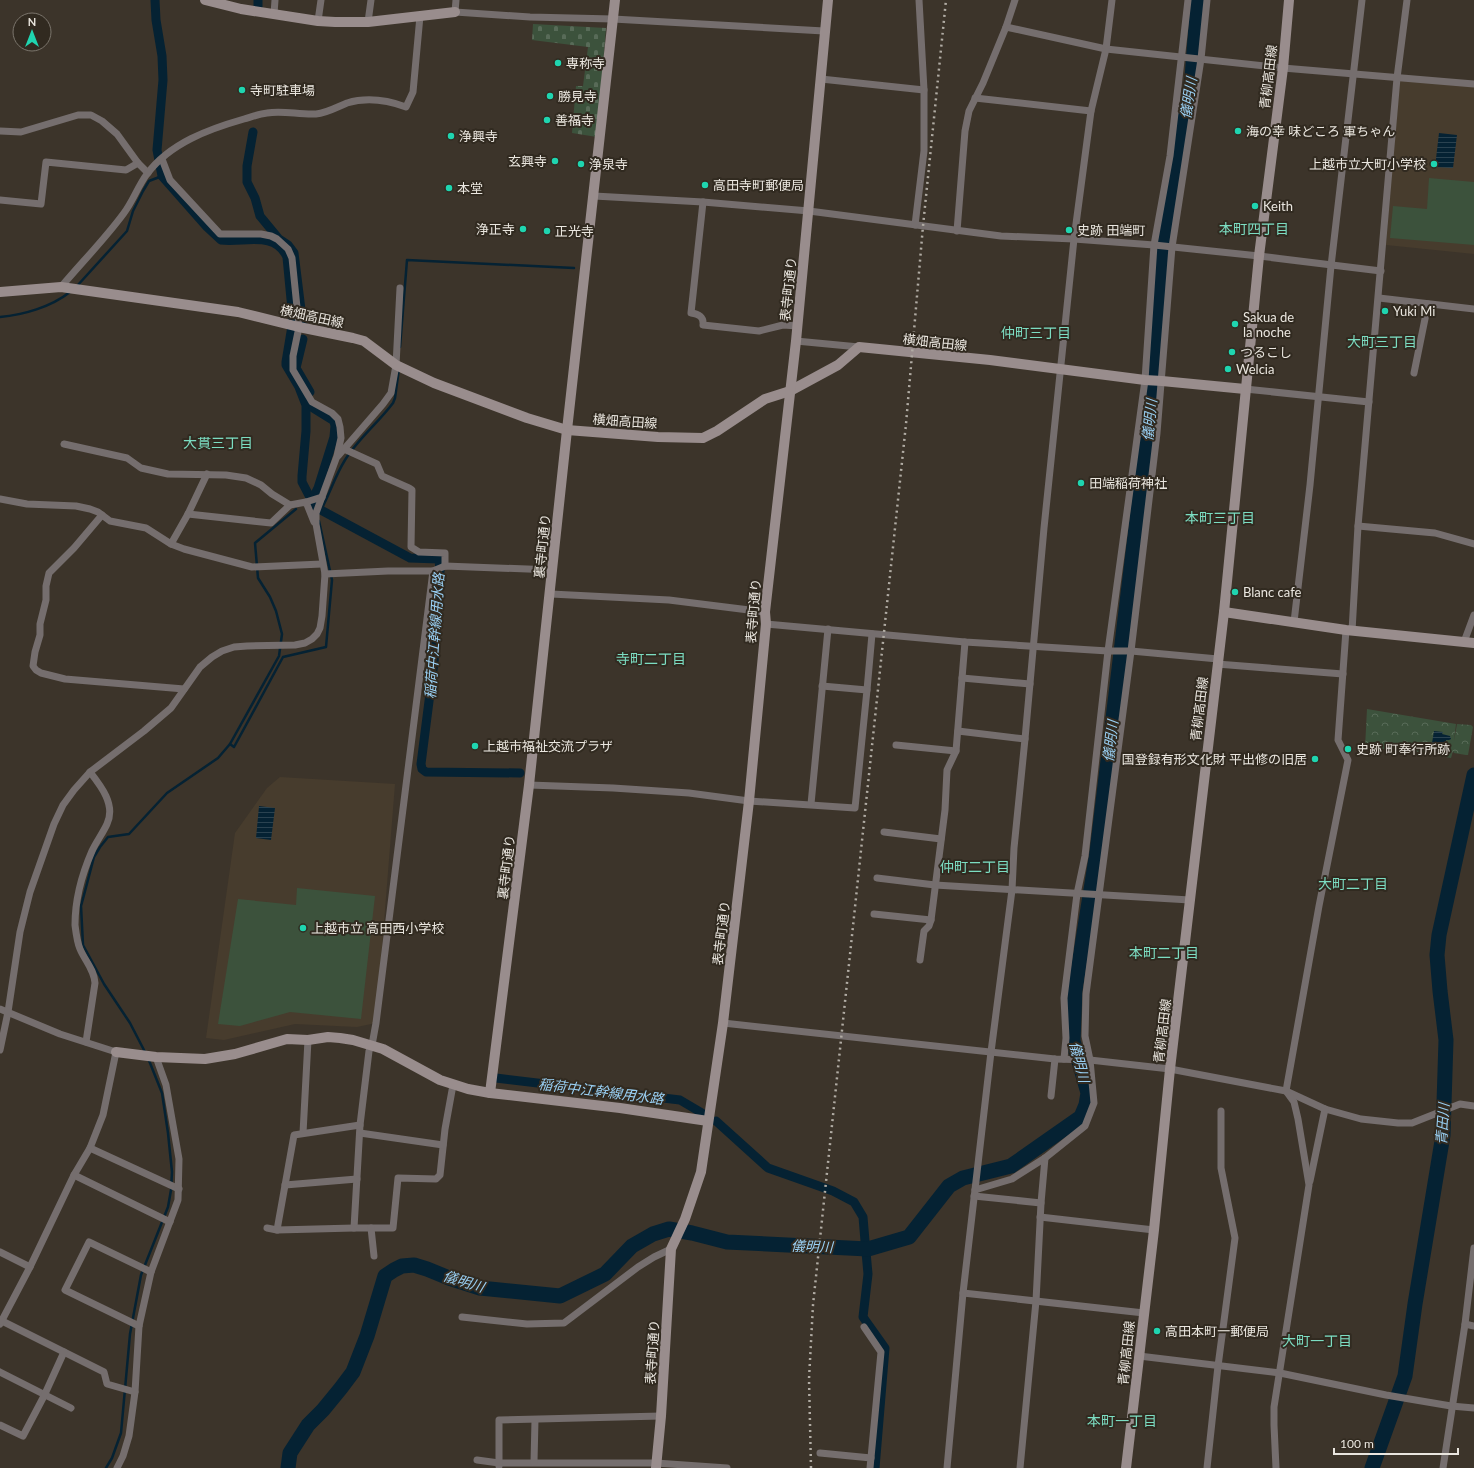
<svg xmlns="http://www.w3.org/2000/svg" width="1474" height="1468" viewBox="0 0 1474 1468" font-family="Lato,'Noto Sans JP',sans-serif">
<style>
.built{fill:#473c2d}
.forest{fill:url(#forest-crowns)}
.cemetery{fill:url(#cemetery-stones)}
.garden{fill:#3c523c}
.water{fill:url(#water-rules)}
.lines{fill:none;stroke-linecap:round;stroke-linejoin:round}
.stream{stroke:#052233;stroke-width:2.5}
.canal{stroke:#052233;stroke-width:9}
.river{stroke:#052233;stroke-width:15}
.street{stroke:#756e6e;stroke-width:7}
.secondary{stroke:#998d8d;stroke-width:10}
.rail{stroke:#b1aca4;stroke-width:2.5;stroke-dasharray:2 4;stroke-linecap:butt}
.poi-dot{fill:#1fd5b0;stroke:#312a20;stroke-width:1.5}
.labels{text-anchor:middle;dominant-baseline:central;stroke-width:4;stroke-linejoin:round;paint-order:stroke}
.poi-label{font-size:13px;fill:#eae6df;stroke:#312a20;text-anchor:start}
.street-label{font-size:13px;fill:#eae6df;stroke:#312a20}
.water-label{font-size:14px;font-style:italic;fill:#99d0f4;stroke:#312a20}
.neighbourhood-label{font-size:14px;fill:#7cddc2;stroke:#312a20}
</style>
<defs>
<pattern id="forest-crowns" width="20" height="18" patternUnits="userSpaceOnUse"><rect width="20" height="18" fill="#3c523c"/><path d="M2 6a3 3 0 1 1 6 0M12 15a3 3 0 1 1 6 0" fill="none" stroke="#586b58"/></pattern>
<pattern id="cemetery-stones" width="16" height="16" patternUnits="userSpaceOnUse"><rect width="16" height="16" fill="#3c523c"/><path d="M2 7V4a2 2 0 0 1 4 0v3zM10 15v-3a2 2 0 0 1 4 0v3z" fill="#586b58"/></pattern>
<pattern id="water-rules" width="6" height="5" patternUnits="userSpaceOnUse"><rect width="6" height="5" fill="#052233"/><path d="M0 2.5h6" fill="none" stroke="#2a4250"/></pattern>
</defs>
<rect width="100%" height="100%" fill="#3c342a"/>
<g class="built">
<polygon points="1400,78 1474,83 1474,254 1386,245"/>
<polygon points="280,777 395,784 376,1023 357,1027 295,1024 224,1040 206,1038 235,833 267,788"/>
</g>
<polygon class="forest" points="1367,709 1456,724 1454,741 1457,724 1471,725 1473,727 1468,755 1466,755 1454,753 1453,751 1451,758 1409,750 1365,748"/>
<polygon class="cemetery" points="533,24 606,28 597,137 572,133 576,86 583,86 588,47 532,40"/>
<g class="garden">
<polygon points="1429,178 1474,182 1474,245 1390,238 1393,206 1427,209"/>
<polygon points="297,888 375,896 361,1019 290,1012 240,1026 218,1024 238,899 296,905"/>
</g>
<g class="water">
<polygon points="1439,133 1457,135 1453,168 1435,167"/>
<polygon points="1434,731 1443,732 1442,734 1450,736 1451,739 1449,740 1446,740 1446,742 1441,742 1441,744 1432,743"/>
<polygon points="259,806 275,808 271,840 256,838"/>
</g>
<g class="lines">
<g class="stream">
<polyline points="77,286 127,231 133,211 143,191 149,181 162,176"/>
<path d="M0,317C23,315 51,307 70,292"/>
<polyline points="400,347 407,260 574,268"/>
<path d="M321,510C330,493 335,476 345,460C358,439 378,423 393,403L395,398L399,368"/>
<polyline points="230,744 279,656 282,634 276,611 270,597 258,578 255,543 296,509"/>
<polyline points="145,1052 130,1023 104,984 83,945 81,906 84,895 94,857 100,847 108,837 129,834 167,793 218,758 230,744 234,747 283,657 326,647 332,580 319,521"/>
<polyline points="106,1468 112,1458 121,1433 130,1334 141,1275 168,1207 171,1190 172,1172 168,1133 162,1093 148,1058"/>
</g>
<g class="canal">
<path d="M155,0L156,20L162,56L163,80L157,150L162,176L207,227L221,240C244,243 275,230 287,257L293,320L286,362V365L299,387L306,405V431L302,476V482L314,505L319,509L410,558L439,559L440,571L434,662L421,764L422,769L426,772L520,773"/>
<polyline points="258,0 258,9"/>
<polyline points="253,132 247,166 247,182 255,198 260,216 279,239 288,245 294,253 303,326"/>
<polyline points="303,339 296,368 310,392"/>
<polyline points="313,408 334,421 335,426 334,437 318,488 314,496"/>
<polyline points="496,1078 680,1100 702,1113"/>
<polyline points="716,1121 768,1168 833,1191 854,1202 863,1217 865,1241 868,1274 863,1317 885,1348 875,1468"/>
</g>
<g class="river">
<polyline points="288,1468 290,1453 308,1425 323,1410 341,1388 353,1372 367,1336 385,1276 394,1270 402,1266 414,1265 427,1269 449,1278 480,1288 560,1296 605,1274 632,1246 653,1234 669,1229 692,1233 727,1242 868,1249 909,1237 949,1186 963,1178 1011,1166 1081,1117 1086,1105 1088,1093 1073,1041 1075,990 1097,852 1150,411 1164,242 1192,78 1198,0"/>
<polyline points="1372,1468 1405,1376 1415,1304 1443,1135 1446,1040 1440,991 1437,955 1439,935 1474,775"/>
</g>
<g class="street">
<polyline points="456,0 455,12 530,17 613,19 824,31"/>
<polyline points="274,14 275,0"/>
<polyline points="318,21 321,0"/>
<polyline points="368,22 371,0"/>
<polyline points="1006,27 1106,49 1283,68 1474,84"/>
<polyline points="821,79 924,90"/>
<polyline points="975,98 1091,111"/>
<polyline points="0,131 21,132 78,115 91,115 102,121 117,134 138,163 148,173"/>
<polyline points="594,196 703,202 809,211 1001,236 1074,239 1154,245 1259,256 1381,271"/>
<polyline points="0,200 41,204 46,162 126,170 138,163"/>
<path d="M703,202L691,313C699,314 704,317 703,325L759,331L783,325L798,326"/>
<polyline points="915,225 924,151 924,90 919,0"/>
<polyline points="957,231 965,131 969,111 983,83 1006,27 1015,0"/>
<path d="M61,287C82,262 105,239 124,213C133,201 138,186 147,174C170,143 209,129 244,119C251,117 259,114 267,113C283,110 299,115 316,114C327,113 337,107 347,103C367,97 387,100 406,107L413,92L420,16"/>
<polyline points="1379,298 1474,309"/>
<polyline points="796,341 859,347"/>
<polyline points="1414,373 1428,304"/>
<polyline points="1245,389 1369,402"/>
<polyline points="64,444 127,458 141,468 168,474 226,475 246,478 261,485 272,494 290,505 271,523 188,514"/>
<polyline points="344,449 377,464 382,476 409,488 412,490 411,547 419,552 445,553 445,566"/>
<polyline points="338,456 383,404 391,393 396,365 400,288"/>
<polyline points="0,499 27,504 76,506 90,509 98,512 110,521 146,528 171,544 184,549 252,567 322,564"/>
<polyline points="306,502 322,497"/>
<polyline points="290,505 306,502 314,522"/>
<polyline points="102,515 74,548 49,573 46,586 46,600 40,624 40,635 35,652 33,666 36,670 41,673 65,679 184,689"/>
<polyline points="1358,526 1435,533 1474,544"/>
<polyline points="171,544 188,514 207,474"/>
<polyline points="433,571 376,1023 372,1045 369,1051 360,1125 354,1228 393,1228 398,1178 436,1179 440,1175 445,1129 453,1085"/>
<polyline points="325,574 388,571 433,571 445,566 553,570"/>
<polyline points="551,594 669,600 765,612"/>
<polyline points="1294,622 1310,485 1331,266 1362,0"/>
<polyline points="766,624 965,642 1108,651 1131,651 1218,659"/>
<polyline points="1352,631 1358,526 1397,78 1407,0"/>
<polyline points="1464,642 1474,615"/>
<polyline points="1217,664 1343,674"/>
<polyline points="962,678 1030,684"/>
<polyline points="867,690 872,634"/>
<polyline points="958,731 1025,739"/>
<polyline points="896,745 956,751"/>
<polyline points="529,785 613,788 689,793 749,801 855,808 867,690 822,686"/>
<polyline points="811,804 828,629"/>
<polyline points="884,832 941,839"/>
<polyline points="877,878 935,885 1190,900"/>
<polyline points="874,914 931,920"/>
<polyline points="920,960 924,931 929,926 931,920 945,810 947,770 956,751 965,642"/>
<polyline points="0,1009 60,1034 116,1052 103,1115 90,1148 74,1175 30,1267 0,1324"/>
<polyline points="723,1023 1055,1059 1090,1060 1170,1069 1286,1091 1325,1109 1361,1119 1398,1123 1412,1123 1460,1104 1474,1106"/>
<path d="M86,1042L95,983C94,969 85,961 80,949C77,942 76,933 75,925C75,900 82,874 92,851C96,842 103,833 107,824C116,805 101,786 90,772"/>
<polyline points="0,1050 8,1012 20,932 30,892 54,824 63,805 74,790 90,772 144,731 171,708 200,667 212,657 222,651 234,647 247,646 295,645 305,643 312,639 317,634 320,628 322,616 325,574 316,524 316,513 337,456 341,438 340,427 338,419 332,413 312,402 293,370 293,356 299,327 292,258 288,249 277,239 271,236 261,234 220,234 170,180 162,159"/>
<polyline points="1064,1059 1066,1038 1064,998 1077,894 1085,856 1108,651 1145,380 1154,245 1170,156 1188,0"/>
<polyline points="1051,1096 1055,1059"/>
<polyline points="303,1133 308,1040"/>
<polyline points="360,1133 443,1145"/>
<polyline points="90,1148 179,1189"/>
<polyline points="74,1175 170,1222"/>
<polyline points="1310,1181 1325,1109"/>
<polyline points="285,1185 357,1179"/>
<polyline points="975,1190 1012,1179 1045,1158 1085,1126 1094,1103 1090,1060 1085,1036 1086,994 1131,651 1157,433 1172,247 1201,59 1207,0"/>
<polyline points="974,1196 1041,1203"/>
<polyline points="1040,1217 1154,1230"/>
<polyline points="267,1228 277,1230"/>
<polyline points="354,1228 277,1230 294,1135 360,1125"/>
<polyline points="371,1228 374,1256"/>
<polyline points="0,1252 30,1267"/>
<polyline points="963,1293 1144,1313"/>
<polyline points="462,1317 527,1324 564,1323 638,1267 654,1257 671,1249"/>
<polyline points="0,1320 104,1372 107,1384 135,1392"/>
<polyline points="1465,1324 1474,1326"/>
<polyline points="139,1326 65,1290 89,1242 151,1272"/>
<polyline points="864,1327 881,1352 870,1468"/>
<polyline points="1139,1356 1280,1373 1386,1395 1451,1406 1474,1408"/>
<polyline points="0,1372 71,1408"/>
<polyline points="0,1425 23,1436 44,1396 64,1352"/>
<polyline points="820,1453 871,1458"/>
<polyline points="477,1460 499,1463 656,1463 727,1468"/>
<polyline points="534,1462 535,1420"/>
<polyline points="499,1466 499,1420 661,1416"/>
<polyline points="117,1468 123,1456 129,1436 135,1392 139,1326 151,1272 178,1200 179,1159 166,1085 156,1057"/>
<polyline points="947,1468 963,1293 991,1052 1012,890 1014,848 1025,739 1044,528 1074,239 1091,111 1106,49 1112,0"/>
<polyline points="1020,1468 1036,1301 1041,1203 1045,1158"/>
<polyline points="1207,1468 1218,1366 1235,1238 1221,1168 1221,1111"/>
<polyline points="1276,1468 1274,1425 1274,1407 1309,1185 1298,1119 1294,1102 1286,1091 1319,906 1348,760 1338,740 1346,630"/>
<polyline points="1443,1468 1465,1324 1474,1248"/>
</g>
<g class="secondary">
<polyline points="205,0 241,9 318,21 335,22 368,22 455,12"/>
<polyline points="0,292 61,287 238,312 299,327 353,338 364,341 396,365 434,383 527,418 567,430 658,437 703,438 717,431 765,399 790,391 838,365 859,347 990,360 1145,380 1162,381 1245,389"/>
<polyline points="1224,612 1346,630 1474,643"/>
<polyline points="116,1052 156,1057 205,1059 235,1054 287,1039 308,1040 328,1037 340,1038 353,1040 383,1049 440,1080 468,1089 490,1093 620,1108 708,1121"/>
<polyline points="490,1093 529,785 567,430 615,0"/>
<polyline points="656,1468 661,1416 671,1249 685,1219 701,1172 723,1023 749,801 766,624 765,612 796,341 828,0"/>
<polyline points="1126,1468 1154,1230 1170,1069 1224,612 1259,256 1283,68 1289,0"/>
</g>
<polyline class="rail" points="811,1468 809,1379 813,1305 906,424 923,226 946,0"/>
</g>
<g class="poi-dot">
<circle cx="558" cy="63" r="4"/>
<circle cx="242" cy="90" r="4"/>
<circle cx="550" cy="96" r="4"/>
<circle cx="547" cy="120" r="4"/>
<circle cx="1238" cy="131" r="4"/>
<circle cx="451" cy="136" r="4"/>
<circle cx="555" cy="161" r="4"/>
<circle cx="581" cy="164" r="4"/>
<circle cx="1434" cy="164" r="4"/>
<circle cx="705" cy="185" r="4"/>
<circle cx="449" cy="188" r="4"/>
<circle cx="1255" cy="206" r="4"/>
<circle cx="523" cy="229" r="4"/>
<circle cx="1069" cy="230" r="4"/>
<circle cx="547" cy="231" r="4"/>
<circle cx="1385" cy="311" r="4"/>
<circle cx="1235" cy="324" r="4"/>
<circle cx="1232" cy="352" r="4"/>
<circle cx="1228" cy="369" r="4"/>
<circle cx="1081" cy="483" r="4"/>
<circle cx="1235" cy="592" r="4"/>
<circle cx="475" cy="746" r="4"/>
<circle cx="1348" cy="749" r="4"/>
<circle cx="1315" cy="759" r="4"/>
<circle cx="303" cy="928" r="4"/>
<circle cx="1157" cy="1331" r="4"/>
</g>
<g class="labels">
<g class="poi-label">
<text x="566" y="63">専称寺</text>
<text x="250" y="90">寺町駐車場</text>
<text x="558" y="96">勝見寺</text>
<text x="555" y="120">善福寺</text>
<text x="1246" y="131">海の幸 味どころ 軍ちゃん</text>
<text x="459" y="136">浄興寺</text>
<text x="547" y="161" text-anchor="end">玄興寺</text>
<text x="589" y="164">浄泉寺</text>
<text x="1426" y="164" text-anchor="end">上越市立大町小学校</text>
<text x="713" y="185">高田寺町郵便局</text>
<text x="457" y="188">本堂</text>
<text x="1263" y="206">Keith</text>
<text x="515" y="229" text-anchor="end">浄正寺</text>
<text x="1077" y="230">史跡 田端町</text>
<text x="555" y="231">正光寺</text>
<text x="1393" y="311">Yuki Mi</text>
<text x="1243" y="317">Sakua de<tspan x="1243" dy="15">la noche</tspan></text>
<text x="1240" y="352">つるこし</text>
<text x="1236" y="369">Welcia</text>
<text x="1089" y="483">田端稲荷神社</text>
<text x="1243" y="592">Blanc cafe</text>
<text x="483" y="746">上越市福祉交流プラザ</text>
<text x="1356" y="749">史跡 町奉行所跡</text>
<text x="1307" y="759" text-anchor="end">国登録有形文化財 平出修の旧居</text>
<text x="311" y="928">上越市立 高田西小学校</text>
<text x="1165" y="1331">高田本町一郵便局</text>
</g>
<g class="street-label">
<text transform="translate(1268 77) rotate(-83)">青柳高田線</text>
<text transform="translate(788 289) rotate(-84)">表寺町通り</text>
<text transform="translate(312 316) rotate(12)">横畑高田線</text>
<text transform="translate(935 342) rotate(6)">横畑高田線</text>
<text transform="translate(625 421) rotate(4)">横畑高田線</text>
<text transform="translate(542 546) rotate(-84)">裏寺町通り</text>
<text transform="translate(753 611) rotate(-85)">表寺町通り</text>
<text transform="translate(1199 709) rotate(-83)">青柳高田線</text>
<text transform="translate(506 867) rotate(-83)">裏寺町通り</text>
<text transform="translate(721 933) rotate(-83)">表寺町通り</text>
<text transform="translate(1162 1031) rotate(-83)">青柳高田線</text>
<text transform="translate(652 1352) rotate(-86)">表寺町通り</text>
<text transform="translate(1126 1353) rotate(-84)">青柳高田線</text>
</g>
<g class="water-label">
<text transform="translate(1188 98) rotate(-81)">儀明川</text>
<text transform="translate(1149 420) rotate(-84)">儀明川</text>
<text transform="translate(434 636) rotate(-86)">稲荷中江幹線用水路</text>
<text transform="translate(1110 741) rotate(-83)">儀明川</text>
<text transform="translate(1080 1062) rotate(76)">儀明川</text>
<text transform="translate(601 1091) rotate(7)">稲荷中江幹線用水路</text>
<text transform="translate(1442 1124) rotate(-86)">青田川</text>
<text transform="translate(812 1246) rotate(2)">儀明川</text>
<text transform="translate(464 1281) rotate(17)">儀明川</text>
</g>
<g class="neighbourhood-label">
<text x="1254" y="228">本町四丁目</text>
<text x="1036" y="332">仲町三丁目</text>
<text x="1382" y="341">大町三丁目</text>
<text x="218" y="442">大貫三丁目</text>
<text x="1220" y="517">本町三丁目</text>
<text x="651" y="658">寺町二丁目</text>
<text x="975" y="866">仲町二丁目</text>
<text x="1353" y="883">大町二丁目</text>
<text x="1164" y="952">本町二丁目</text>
<text x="1317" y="1340">大町一丁目</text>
<text x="1122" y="1420">本町一丁目</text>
</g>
</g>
<g transform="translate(32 32)"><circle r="19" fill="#312a20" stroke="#7b756c"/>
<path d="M0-3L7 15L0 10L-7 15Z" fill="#1fd5b0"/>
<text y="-6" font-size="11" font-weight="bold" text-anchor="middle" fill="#eae6df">N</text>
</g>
<path d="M1334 1448v6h124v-6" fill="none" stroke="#eae6df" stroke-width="2"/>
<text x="1340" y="1448" font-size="12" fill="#eae6df" stroke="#312a20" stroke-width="3" paint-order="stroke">100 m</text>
</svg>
